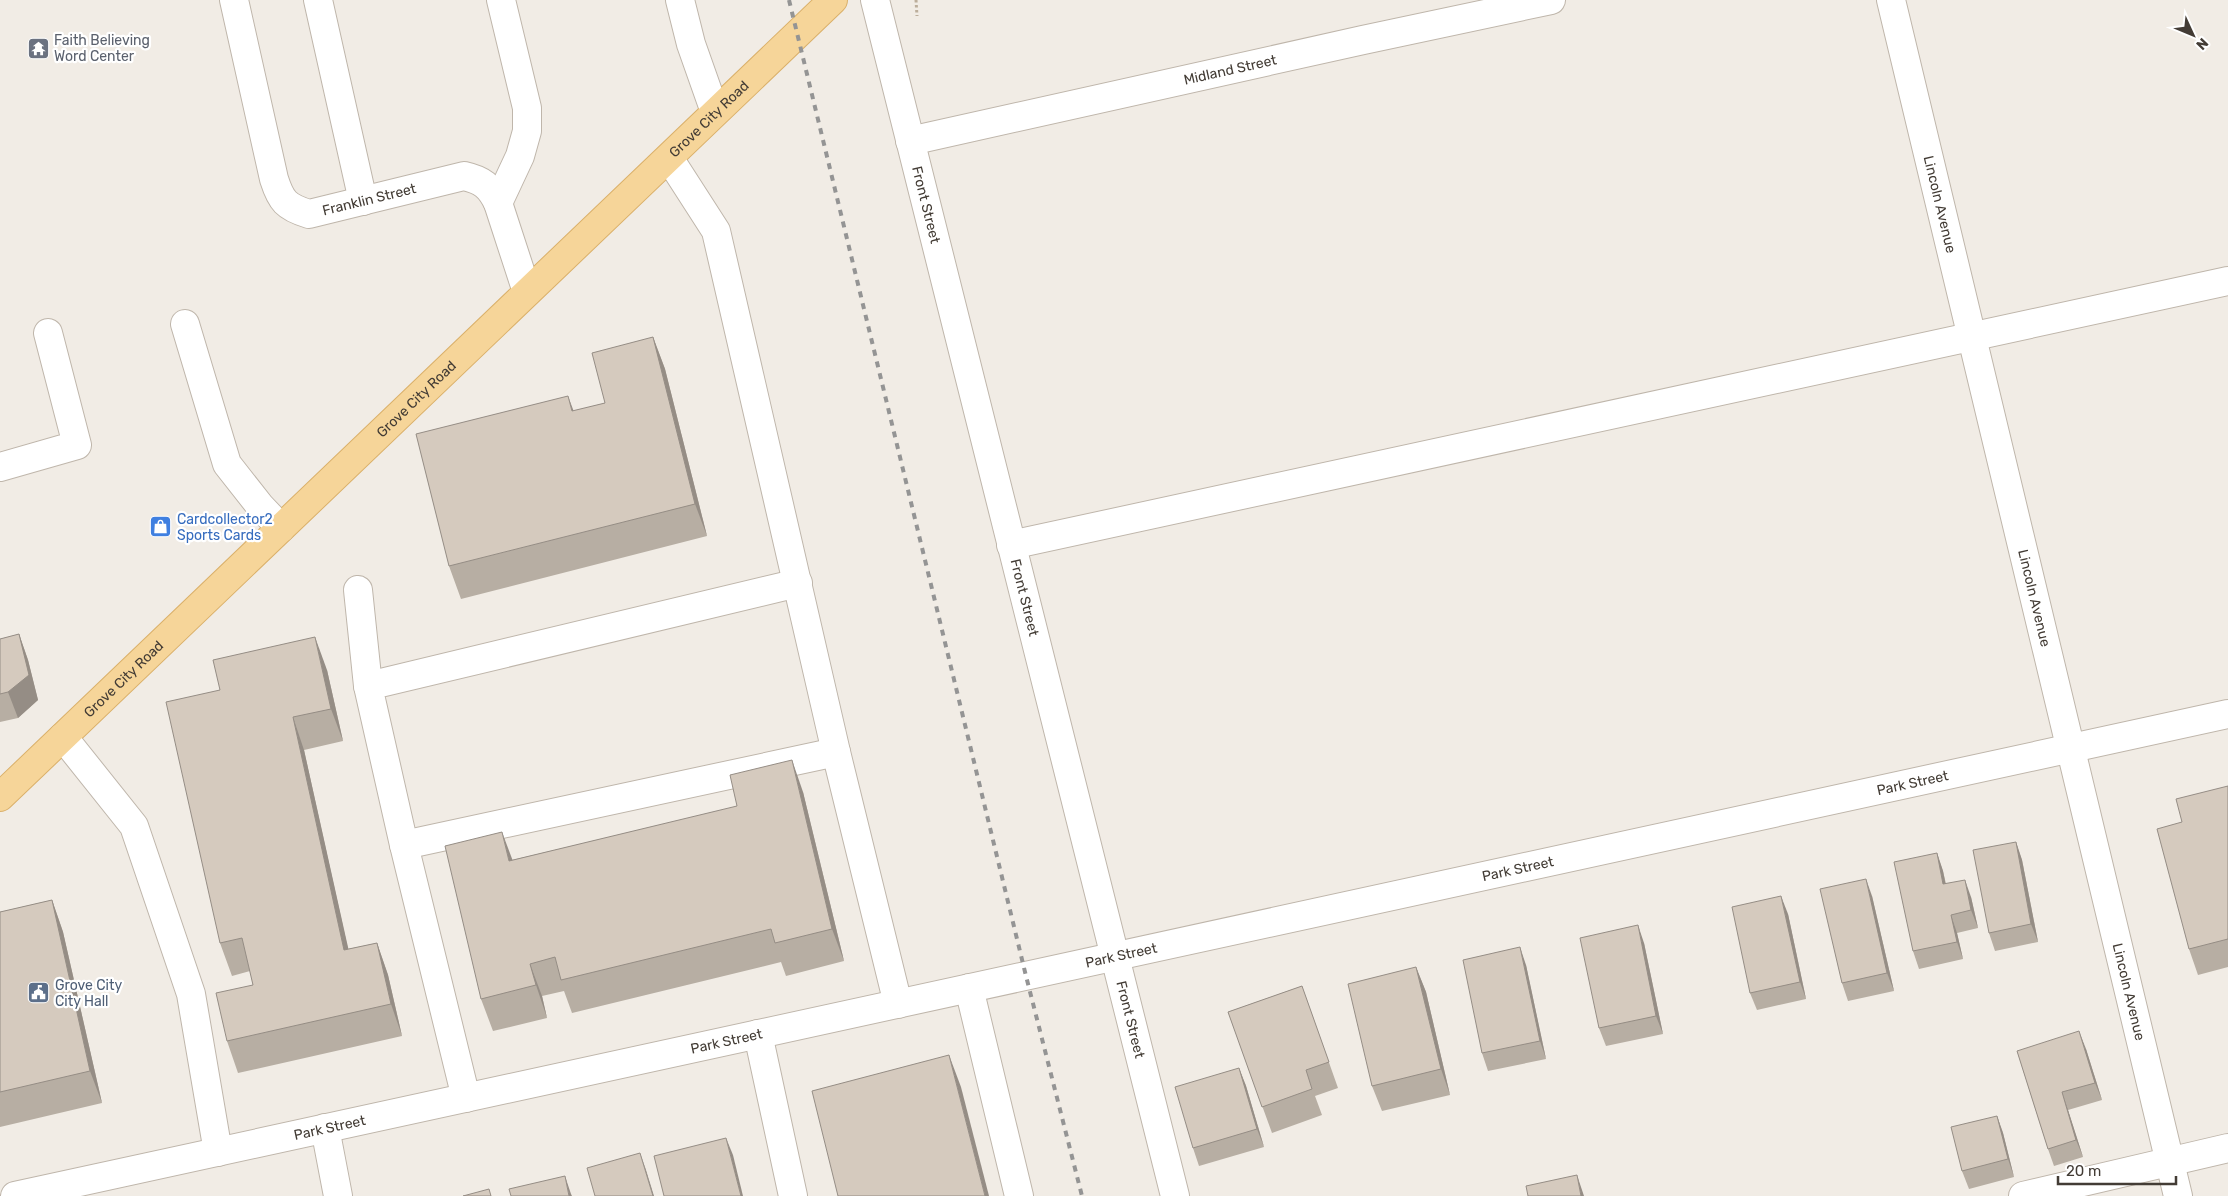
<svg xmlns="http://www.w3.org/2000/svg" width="2228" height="1196" viewBox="0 0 2228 1196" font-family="Rubik,sans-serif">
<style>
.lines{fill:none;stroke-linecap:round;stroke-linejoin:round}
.minor-casing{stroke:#bfb6ab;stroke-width:30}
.major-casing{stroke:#dab06a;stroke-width:30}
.path{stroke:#bcae9b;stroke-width:3;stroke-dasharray:2.5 2.5;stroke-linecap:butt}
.minor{stroke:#fff;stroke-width:28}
.major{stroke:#f6d599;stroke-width:28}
.rail{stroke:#949494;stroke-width:4;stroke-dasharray:6 6;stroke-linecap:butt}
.wall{fill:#b7aea3}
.shaded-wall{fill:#958d85}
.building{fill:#d5cabe;stroke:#958d85}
.labels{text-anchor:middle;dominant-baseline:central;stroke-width:4.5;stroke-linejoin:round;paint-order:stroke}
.worship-label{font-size:14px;fill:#5b616d;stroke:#fff;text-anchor:start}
.street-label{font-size:14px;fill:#433c35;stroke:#fff}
.shop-label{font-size:14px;fill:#366cbe;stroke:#fff;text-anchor:start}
.service-label{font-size:14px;fill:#4e5e75;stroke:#fff;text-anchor:start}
</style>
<rect width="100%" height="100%" fill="#f1ece5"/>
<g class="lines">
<defs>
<g id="minor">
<path id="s1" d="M234,0L274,179C281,201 286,207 309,214L464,176C482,180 490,186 498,203L527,292"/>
<polyline points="318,0 363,201"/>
<polyline points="680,0 691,44 715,112"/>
<path id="s2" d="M875,0L1175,1196"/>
<path id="s3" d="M1891,0L2178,1196"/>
<path id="s4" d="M910,141L1363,40L1551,0"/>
<polyline points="669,158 716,231 836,752 898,1004"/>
<polyline points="498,203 520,156 527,131 527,108 501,0"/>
<polyline points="185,324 227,464 260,506 281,528"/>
<polyline points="0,467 77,445 48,333"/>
<polyline points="1011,545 2228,281"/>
<polyline points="358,590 368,686"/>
<polyline points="63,737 134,826 191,994 218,1152"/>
<polyline points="404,845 836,752"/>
<polyline points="969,988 1019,1196"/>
<polyline points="758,1034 793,1196"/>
<polyline points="466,1098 404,845 368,686 798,583"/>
<polyline points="325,1128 338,1196"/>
<path id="s5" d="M15,1196L2228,714"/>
<polyline points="2023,1196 2228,1148"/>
</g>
<g id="major">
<path id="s6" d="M0,797L833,0"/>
</g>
</defs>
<use href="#minor" class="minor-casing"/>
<use href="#major" class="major-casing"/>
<polyline class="path" points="916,0 917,16"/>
<use href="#minor" class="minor"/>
<use href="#major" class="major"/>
<polyline class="rail" points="789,0 1026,976 1082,1196"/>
</g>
<g class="wall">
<polygon points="653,337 665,369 707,536 461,599 449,566 574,411 605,403"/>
<polygon points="19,634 28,660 38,700 18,718 0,722 0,639"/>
<polygon points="327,670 343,741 304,750 348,949 377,943 388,975 402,1036 238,1073 227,1041 253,985 250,971 232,976 220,943 220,690"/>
<polygon points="2228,786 2228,967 2198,975 2189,949 2182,822"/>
<polygon points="803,792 844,961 786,976 781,962 572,1013 564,991 542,996 547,1018 493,1031 481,999 512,860"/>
<polygon points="2016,842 2022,860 2038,942 1995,951 1989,933"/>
<polygon points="1937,853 1943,871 1946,884 1971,897 1978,928 1957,933 1963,959 1919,969 1913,951"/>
<polygon points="1872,896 1894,991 1848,1001 1842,983"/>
<polygon points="52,900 63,932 102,1103 0,1127 0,912"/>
<polygon points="1788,914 1806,999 1757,1010 1750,993"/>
<polygon points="1644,943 1663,1034 1606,1046 1599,1028"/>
<polygon points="1526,965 1546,1059 1488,1071 1482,1053"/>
<polygon points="1416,967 1426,992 1450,1095 1382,1111 1372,1086"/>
<polygon points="1302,986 1338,1088 1315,1096 1322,1115 1272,1133 1228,1012"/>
<polygon points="2086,1049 2102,1100 2068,1110 2083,1157 2054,1166 2048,1149 2017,1051"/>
<polygon points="1239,1068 1246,1086 1264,1147 1199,1166 1193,1148"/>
<polygon points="1997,1116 2003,1133 2014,1177 1969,1189 1962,1171"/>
</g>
<g class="shaded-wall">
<polygon points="653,337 665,369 707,536 695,504"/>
<polygon points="568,396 580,428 572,411"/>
<polygon points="19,634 28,660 38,700 18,718 8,692"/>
<polygon points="315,637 327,670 343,741 331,709"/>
<polygon points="293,717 304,750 356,983 344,950"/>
<polygon points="792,760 803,792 844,961 832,929"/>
<polygon points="502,832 514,864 509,861"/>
<polygon points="2016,842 2022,860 2038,942 2031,924"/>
<polygon points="1937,853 1943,871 1949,902 1943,884"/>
<polygon points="1866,879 1872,896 1894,991 1887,973"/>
<polygon points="1965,880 1971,897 1978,928 1971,910"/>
<polygon points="1781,896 1788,914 1806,999 1800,982"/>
<polygon points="52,900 63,932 102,1103 90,1071"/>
<polygon points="1951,915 1957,933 1963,959 1957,942"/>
<polygon points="1638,925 1644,943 1663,1034 1656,1016"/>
<polygon points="377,943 388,975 402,1036 391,1004"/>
<polygon points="1520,947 1526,965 1546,1059 1540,1041"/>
<polygon points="530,964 542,996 547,1018 536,985"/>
<polygon points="1416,967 1426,992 1450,1095 1441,1069"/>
<polygon points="2079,1031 2086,1049 2102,1100 2095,1083"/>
<polygon points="949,1055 961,1087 989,1196 985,1196"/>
<polygon points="1239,1068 1246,1086 1264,1147 1257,1129"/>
<polygon points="2062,1092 2068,1110 2083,1157 2076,1140"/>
<polygon points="1997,1116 2003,1133 2014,1177 2008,1159"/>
<polygon points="726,1138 733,1155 743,1196 741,1196"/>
<polygon points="640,1153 646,1170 654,1196 653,1196"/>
<polygon points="1577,1175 1584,1196 1581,1196"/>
<polygon points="565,1176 571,1194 572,1196 569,1196"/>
</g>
<g class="building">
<polygon points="653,337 695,504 449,566 416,434 568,396 572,411 605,403 592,353"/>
<polygon points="19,634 29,675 8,692 0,694 0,639"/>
<polygon points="315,637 331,709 293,717 344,950 377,943 391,1004 227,1041 216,993 253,985 242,938 220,943 166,702 220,690 213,660"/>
<polygon points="792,760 832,929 775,943 771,929 561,980 555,957 530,964 536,985 481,999 445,846 502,832 509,861 737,806 730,775"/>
<polygon points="2228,786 2228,939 2189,949 2157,829 2182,822 2176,799"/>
<polygon points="2016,842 2031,924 1989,933 1973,850"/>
<polygon points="1937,853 1943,884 1965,880 1971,910 1951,915 1957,942 1913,951 1894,862"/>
<polygon points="1866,879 1887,973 1842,983 1820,889"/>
<polygon points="1781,896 1800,982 1750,993 1732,907"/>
<polygon points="52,900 90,1071 0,1092 0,912"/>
<polygon points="1638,925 1656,1016 1599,1028 1580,938"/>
<polygon points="1520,947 1540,1041 1482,1053 1463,960"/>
<polygon points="1416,967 1441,1069 1372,1086 1348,984"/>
<polygon points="1302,986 1329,1062 1306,1070 1312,1089 1262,1107 1228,1012"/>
<polygon points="2079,1031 2095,1083 2062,1092 2076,1140 2048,1149 2017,1051"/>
<polygon points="949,1055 985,1196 838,1196 812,1091"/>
<polygon points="1239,1068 1257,1129 1193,1148 1175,1087"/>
<polygon points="1997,1116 2008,1159 1962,1171 1951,1127"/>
<polygon points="726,1138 741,1196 664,1196 654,1156"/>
<polygon points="640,1153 653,1196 595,1196 587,1168"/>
<polygon points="1577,1175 1581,1196 1528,1196 1526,1186"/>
<polygon points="565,1176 569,1196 511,1196 509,1189"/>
<polygon points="489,1189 491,1196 463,1196"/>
</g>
<defs>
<symbol id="temple-square" viewBox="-11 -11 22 22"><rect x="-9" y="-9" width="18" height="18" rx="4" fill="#6b7280" stroke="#fff"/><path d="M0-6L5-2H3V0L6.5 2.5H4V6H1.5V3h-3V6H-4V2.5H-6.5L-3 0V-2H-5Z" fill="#fff"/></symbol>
<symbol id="shop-square" viewBox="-11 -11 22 22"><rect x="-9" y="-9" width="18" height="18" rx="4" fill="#3f7fe0" stroke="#fff"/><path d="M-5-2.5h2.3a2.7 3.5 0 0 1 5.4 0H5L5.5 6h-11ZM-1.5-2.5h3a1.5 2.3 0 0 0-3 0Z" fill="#fff"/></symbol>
<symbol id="civic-square" viewBox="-11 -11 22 22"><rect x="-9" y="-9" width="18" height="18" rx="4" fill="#5c6f8a" stroke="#fff"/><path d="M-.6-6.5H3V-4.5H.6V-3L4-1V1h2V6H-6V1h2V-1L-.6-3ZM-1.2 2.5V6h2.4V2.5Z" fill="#fff"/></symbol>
</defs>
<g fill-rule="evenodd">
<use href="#temple-square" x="26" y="36" width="25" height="25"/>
<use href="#shop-square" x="148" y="514" width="25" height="25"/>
<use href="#civic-square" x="26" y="980" width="25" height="25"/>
</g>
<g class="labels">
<g class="worship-label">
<text x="54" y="40">Faith Believing<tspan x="54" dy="16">Word Center</tspan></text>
</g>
<g class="street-label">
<text stroke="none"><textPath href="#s4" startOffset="328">Midland Street</textPath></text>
<text stroke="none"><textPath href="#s6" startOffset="981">Grove City Road</textPath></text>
<text stroke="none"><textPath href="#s1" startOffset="298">Franklin Street</textPath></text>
<text stroke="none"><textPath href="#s3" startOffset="210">Lincoln Avenue</textPath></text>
<text stroke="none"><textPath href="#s2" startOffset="211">Front Street</textPath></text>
<text stroke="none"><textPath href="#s6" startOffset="576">Grove City Road</textPath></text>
<text stroke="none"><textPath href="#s2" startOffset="616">Front Street</textPath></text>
<text stroke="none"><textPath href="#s3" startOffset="615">Lincoln Avenue</textPath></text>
<text stroke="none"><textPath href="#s6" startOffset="171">Grove City Road</textPath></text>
<text stroke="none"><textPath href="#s5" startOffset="1942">Park Street</textPath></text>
<text stroke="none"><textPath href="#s5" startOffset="1538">Park Street</textPath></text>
<text stroke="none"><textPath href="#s5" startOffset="1132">Park Street</textPath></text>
<text stroke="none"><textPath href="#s3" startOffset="1020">Lincoln Avenue</textPath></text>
<text stroke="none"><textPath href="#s2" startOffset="1051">Front Street</textPath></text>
<text stroke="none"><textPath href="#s5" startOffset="728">Park Street</textPath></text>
<text stroke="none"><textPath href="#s5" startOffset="322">Park Street</textPath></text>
</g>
<g class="shop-label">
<text x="177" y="519">Cardcollector2<tspan x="177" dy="16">Sports Cards</tspan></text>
</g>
<g class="service-label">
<text x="55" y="985">Grove City<tspan x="55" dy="16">City Hall</tspan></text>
</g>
</g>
<g transform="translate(2193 35) rotate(134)" stroke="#ffffff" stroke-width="4" paint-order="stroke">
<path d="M0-4L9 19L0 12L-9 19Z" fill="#433c35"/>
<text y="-8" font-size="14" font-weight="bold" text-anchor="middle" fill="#433c35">N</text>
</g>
<path d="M2058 1176v8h118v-8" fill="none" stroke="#433c35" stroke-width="2.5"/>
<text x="2066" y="1176" font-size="15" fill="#433c35" stroke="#ffffff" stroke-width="4" paint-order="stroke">20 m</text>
</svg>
